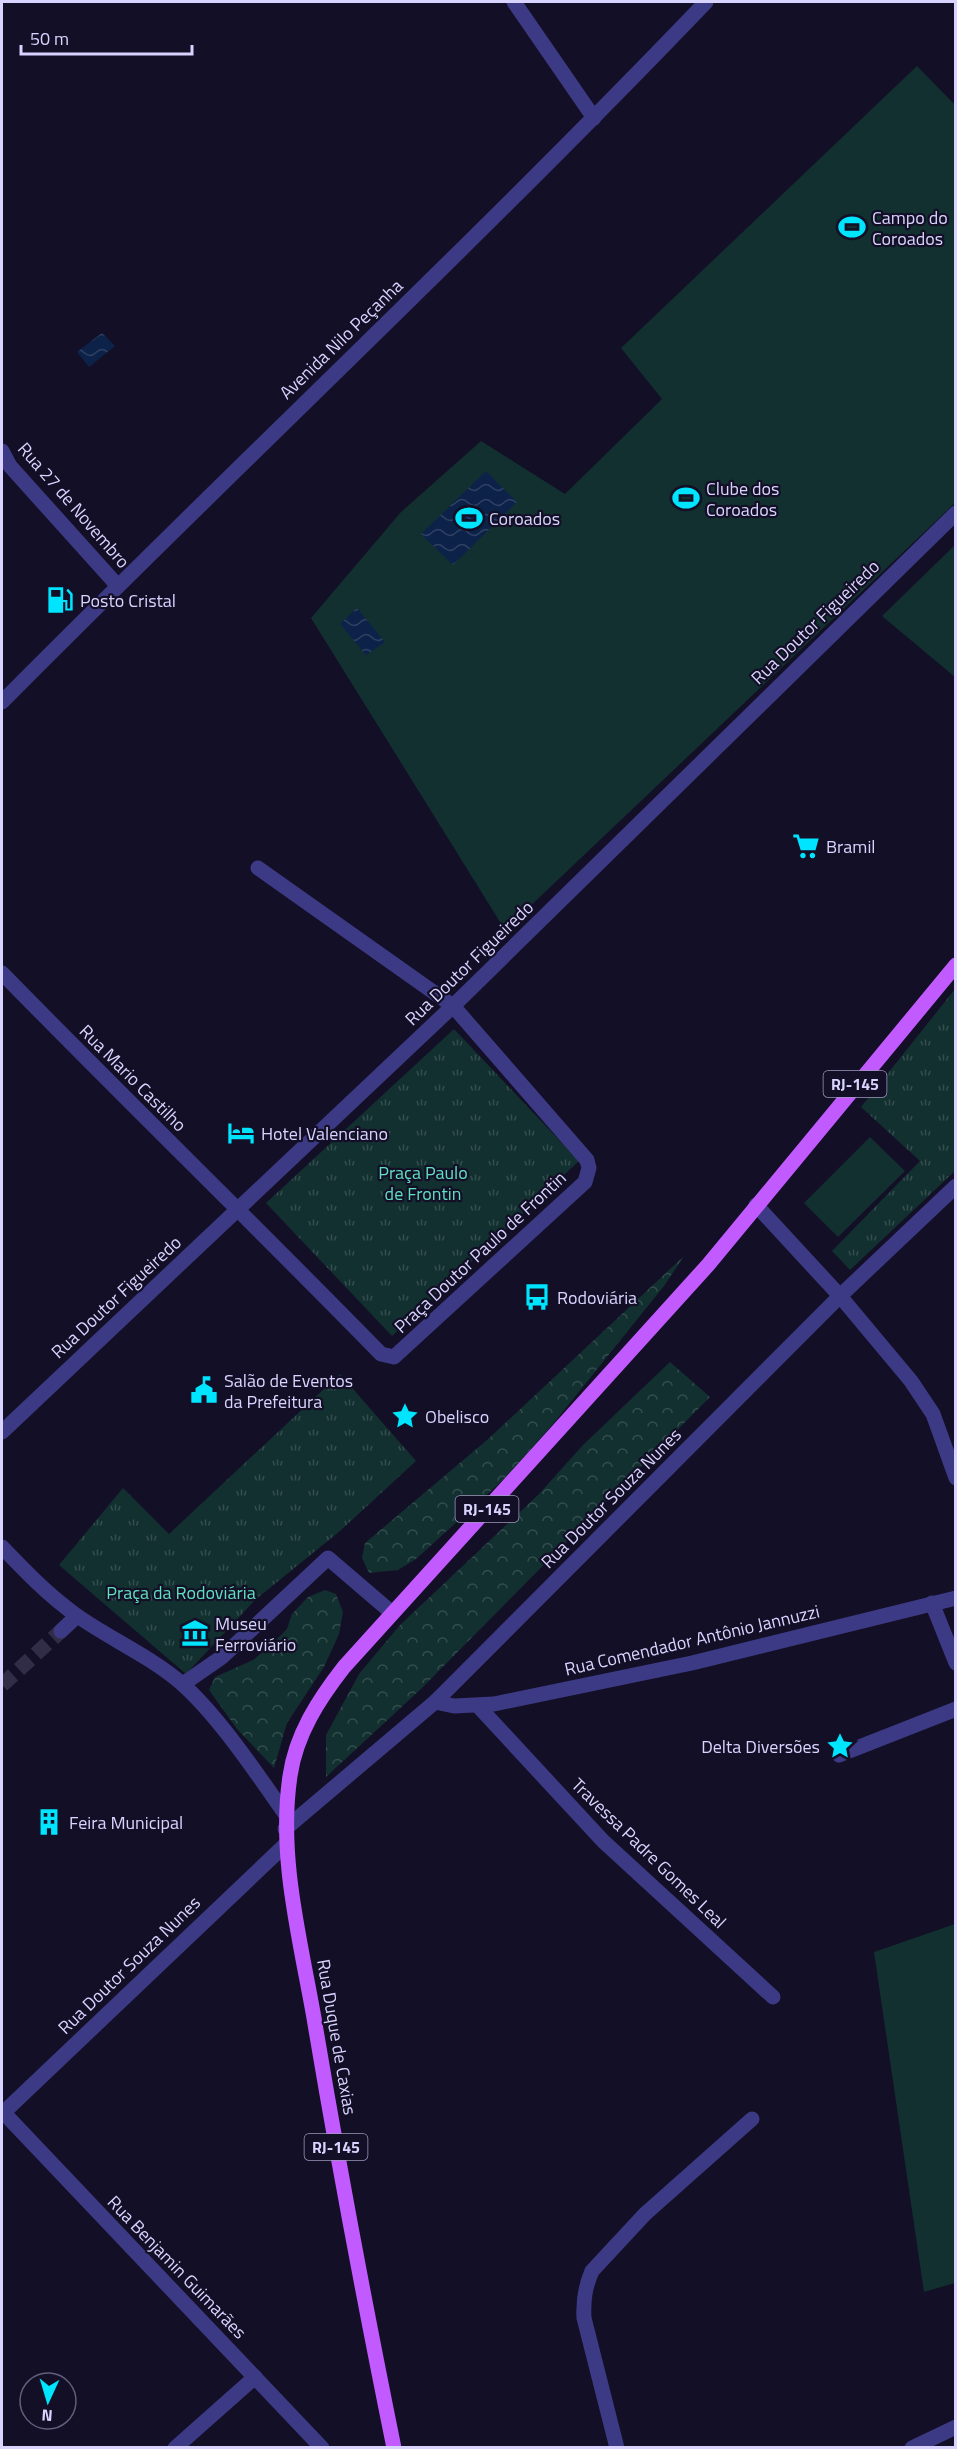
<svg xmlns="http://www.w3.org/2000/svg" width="957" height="2449" viewBox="0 0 957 2449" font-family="'Titillium Web',sans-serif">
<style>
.grass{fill:url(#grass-tufts)}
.forest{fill:url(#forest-crowns)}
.pitch{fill:#12302f}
.water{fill:url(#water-waves)}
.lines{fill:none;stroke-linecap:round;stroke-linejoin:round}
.pedestrian-tunnel{stroke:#312d47;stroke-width:15;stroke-dasharray:15 8;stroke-linecap:butt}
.pedestrian{stroke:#3d3a85;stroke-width:15}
.minor{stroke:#3d3a85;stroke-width:15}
.primary{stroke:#c25bff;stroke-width:15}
.labels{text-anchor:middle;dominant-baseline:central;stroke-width:4.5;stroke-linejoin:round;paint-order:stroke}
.shield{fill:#130f26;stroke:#9e99be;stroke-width:1.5}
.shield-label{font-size:16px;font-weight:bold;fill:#d9d4ff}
.poi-label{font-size:18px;fill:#d9d4ff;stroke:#130f26;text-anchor:start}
.street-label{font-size:18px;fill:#d9d4ff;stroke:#130f26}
.park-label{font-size:18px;fill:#5fe0c0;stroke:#130f26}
</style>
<defs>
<pattern id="grass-tufts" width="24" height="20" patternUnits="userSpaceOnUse" patternTransform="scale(1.5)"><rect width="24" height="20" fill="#12302f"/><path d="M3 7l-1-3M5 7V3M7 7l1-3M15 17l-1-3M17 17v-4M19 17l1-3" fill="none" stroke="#344d4e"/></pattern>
<pattern id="forest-crowns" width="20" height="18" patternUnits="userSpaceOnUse" patternTransform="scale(1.5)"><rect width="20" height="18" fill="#12302f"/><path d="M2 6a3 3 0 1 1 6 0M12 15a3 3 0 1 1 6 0" fill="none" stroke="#344d4e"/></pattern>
<pattern id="water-waves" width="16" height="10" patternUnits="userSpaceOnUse" patternTransform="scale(1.5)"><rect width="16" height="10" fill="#0c2248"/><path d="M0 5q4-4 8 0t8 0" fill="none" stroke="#2f4163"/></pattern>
</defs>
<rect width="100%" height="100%" fill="#130f26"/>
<g class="grass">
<polygon points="955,989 955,1171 850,1270 832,1251 920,1161 861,1107"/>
<polygon points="454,1029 579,1161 392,1336 266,1203"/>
<polygon points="340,1374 416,1461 340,1531 255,1600 186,1674 59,1565 123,1488 169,1534"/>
</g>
<g class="forest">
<polygon points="684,1256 664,1286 553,1424 504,1479 416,1559 398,1570 369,1573 362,1558 365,1543 487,1440"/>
<polygon points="670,1362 710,1397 422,1688 326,1777 326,1735 359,1674 400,1625 539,1494 583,1445"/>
<polygon points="325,1590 336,1594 343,1612 339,1634 324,1667 287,1723 274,1768 237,1729 209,1690 215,1677 253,1660 272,1644 287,1629 292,1614 308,1597"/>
</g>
<g class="pitch">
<polygon points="917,66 955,105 955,503 505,930 311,618 401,512 481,441 565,494 662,399 621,348"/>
<polygon points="955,545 955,677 882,616"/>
<polygon points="870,1137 905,1171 838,1237 804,1203"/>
<polygon points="955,1924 955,2283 924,2292 874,1952"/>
</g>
<g class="water">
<polygon points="102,333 115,346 89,367 77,352"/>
<polygon points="486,471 517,502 453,565 421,534"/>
<polygon points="357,608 385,642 366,655 340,624"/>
</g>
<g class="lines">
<polyline class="pedestrian-tunnel" points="2,1685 61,1631"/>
<polyline class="pedestrian" points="61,1631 77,1616"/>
<g class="minor">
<polyline points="514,2 594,118"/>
<polyline points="2,451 10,466 117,585"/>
<path d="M2,702C235,467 477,241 706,2"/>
<path d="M2,973C127,1101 256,1226 381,1354L394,1357L585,1182L589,1168L587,1160L453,1006L258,868"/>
<polyline points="756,1205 840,1296 911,1381 933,1414 956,1478"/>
<polyline points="2,1432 453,1006 956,513"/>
<path d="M2,1547C25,1571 48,1595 76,1615C110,1639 148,1655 180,1682C218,1715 257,1774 286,1815"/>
<polyline points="932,1603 956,1663"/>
<polyline points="183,1684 222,1657 328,1558 391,1612"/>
<polyline points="435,1702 454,1706 494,1704 692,1663 956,1598"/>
<polyline points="478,1706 603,1841 773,1997"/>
<polyline points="839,1755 956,1709"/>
<polyline points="285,1829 435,1702 840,1296 956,1186"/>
<polyline points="2,2111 322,2448"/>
<polyline points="2,2114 285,1845"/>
<polyline points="175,2448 255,2377"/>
<path d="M617,2448L584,2318C583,2300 585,2287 592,2271L645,2214L752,2119"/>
<polyline points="912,2448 956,2427"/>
</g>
<path class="primary" d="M394,2448C365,2305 338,2162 314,2018C300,1938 278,1857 290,1776C296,1734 319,1699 344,1667L708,1265L956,965"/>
</g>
<defs>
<symbol id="stadium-bare" viewBox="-9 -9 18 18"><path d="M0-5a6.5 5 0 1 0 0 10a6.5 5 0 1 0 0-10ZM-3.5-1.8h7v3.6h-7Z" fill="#00e5ff" stroke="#130f26" stroke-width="2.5" paint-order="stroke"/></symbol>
<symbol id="fuel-bare" viewBox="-9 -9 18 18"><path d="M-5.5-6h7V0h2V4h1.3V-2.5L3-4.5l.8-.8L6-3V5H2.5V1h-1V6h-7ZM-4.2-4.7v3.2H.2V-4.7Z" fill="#00e5ff" stroke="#130f26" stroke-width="2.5" paint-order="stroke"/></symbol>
<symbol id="supermarket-bare" viewBox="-9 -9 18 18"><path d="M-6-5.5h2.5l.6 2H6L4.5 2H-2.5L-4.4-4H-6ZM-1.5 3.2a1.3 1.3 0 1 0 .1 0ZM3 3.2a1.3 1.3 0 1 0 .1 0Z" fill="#00e5ff" stroke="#130f26" stroke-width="2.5" paint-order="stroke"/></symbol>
<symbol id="hotel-bare" viewBox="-9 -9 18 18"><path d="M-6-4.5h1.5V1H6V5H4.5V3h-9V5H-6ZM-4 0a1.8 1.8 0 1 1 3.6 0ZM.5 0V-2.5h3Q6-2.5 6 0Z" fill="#00e5ff" stroke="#130f26" stroke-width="2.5" paint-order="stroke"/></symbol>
<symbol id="bus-bare" viewBox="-9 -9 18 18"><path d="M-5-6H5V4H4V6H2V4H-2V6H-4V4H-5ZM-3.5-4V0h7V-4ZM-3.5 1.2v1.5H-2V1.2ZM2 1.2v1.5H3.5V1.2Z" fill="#00e5ff" stroke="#130f26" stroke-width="2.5" paint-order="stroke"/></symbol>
<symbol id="civic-bare" viewBox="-9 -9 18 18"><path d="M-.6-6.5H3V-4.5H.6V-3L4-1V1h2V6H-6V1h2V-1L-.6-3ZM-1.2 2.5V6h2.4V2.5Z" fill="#00e5ff" stroke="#130f26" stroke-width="2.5" paint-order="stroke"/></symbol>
<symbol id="sight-bare" viewBox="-9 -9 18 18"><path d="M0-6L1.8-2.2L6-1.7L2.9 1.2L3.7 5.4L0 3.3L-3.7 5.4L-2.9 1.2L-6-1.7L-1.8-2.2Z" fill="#00e5ff" stroke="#130f26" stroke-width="2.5" paint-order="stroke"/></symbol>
<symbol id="museum-bare" viewBox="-9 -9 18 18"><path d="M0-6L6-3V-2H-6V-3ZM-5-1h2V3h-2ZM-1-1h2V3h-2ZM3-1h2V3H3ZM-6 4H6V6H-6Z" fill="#00e5ff" stroke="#130f26" stroke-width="2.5" paint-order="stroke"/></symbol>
<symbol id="building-bare" viewBox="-9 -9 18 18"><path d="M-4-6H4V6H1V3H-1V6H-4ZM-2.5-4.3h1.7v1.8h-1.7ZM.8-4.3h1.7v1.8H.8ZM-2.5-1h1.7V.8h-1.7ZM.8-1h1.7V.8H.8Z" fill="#00e5ff" stroke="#130f26" stroke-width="2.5" paint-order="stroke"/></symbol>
</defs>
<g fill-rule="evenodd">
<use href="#stadium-bare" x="833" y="208" width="38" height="38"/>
<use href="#stadium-bare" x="667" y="479" width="38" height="38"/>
<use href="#stadium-bare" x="450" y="499" width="38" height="38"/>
<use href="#fuel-bare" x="41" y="581" width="38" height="38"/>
<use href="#supermarket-bare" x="787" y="827" width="38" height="38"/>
<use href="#hotel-bare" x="222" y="1114" width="38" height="38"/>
<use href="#bus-bare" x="518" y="1278" width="38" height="38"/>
<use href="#civic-bare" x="185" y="1371" width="38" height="38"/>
<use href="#sight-bare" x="386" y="1397" width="38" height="38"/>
<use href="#museum-bare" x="176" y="1614" width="38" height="38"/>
<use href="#sight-bare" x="821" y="1727" width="38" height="38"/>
<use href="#building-bare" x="30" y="1803" width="38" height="38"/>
</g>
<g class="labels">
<g class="shield">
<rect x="823.5" y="1071" width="63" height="26" rx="4.5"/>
<rect x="455.5" y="1496" width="63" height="26" rx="4.5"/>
<rect x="304.5" y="2134" width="63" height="26" rx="4.5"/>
</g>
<g class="shield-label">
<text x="855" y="1084">RJ-145</text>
<text x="487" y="1509">RJ-145</text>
<text x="336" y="2147">RJ-145</text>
</g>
<g class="poi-label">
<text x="872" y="217">Campo do<tspan x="872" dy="21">Coroados</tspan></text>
<text x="706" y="488">Clube dos<tspan x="706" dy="21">Coroados</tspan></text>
<text x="489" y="518">Coroados</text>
<text x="80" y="600">Posto Cristal</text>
<text x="826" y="846">Bramil</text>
<text x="261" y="1133">Hotel Valenciano</text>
<text x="557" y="1297">Rodoviária</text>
<text x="224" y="1380">Salão de Eventos<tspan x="224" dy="21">da Prefeitura</tspan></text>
<text x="425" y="1416">Obelisco</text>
<text x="215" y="1623">Museu<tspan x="215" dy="21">Ferroviário</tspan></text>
<text x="820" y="1746" text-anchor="end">Delta Diversões</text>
<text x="69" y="1822">Feira Municipal</text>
</g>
<g class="street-label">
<text transform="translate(341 339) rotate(-44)">Avenida Nilo Peçanha</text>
<text transform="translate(74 505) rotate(49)">Rua 27 de Novembro</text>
<text transform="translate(815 622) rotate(-44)">Rua Doutor Figueiredo</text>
<text transform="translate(469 963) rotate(-44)">Rua Doutor Figueiredo</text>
<text transform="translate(133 1078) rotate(45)">Rua Mario Castilho</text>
<text transform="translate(480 1252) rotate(-43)">Praça Doutor Paulo de Frontin</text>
<text transform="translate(116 1297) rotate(-43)">Rua Doutor Figueiredo</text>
<text transform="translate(611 1498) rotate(-45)">Rua Doutor Souza Nunes</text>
<text transform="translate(692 1640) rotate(-13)">Rua Comendador Antônio Jannuzzi</text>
<text transform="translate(649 1853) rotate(44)">Travessa Padre Gomes Leal</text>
<text transform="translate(129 1965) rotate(-44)">Rua Doutor Souza Nunes</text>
<text transform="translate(337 2037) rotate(80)">Rua Duque de Caxias</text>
<text transform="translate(177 2267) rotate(46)">Rua Benjamin Guimarães</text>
</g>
<g class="park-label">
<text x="423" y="1172">Praça Paulo<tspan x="423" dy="21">de Frontin</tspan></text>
<text x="181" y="1592">Praça da Rodoviária</text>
</g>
</g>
<rect width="957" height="2449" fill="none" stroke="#d9d4ff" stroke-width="6"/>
<g transform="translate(48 2401) rotate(184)"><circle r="28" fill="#130f26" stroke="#625e7d" stroke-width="1.5"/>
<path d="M0-4.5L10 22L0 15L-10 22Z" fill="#00e5ff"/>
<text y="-9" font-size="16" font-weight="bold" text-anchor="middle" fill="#d9d4ff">N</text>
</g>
<path d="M21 45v9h171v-9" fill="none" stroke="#d9d4ff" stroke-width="3"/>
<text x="30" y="45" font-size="18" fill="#d9d4ff" stroke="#130f26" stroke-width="4.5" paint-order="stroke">50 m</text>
</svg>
